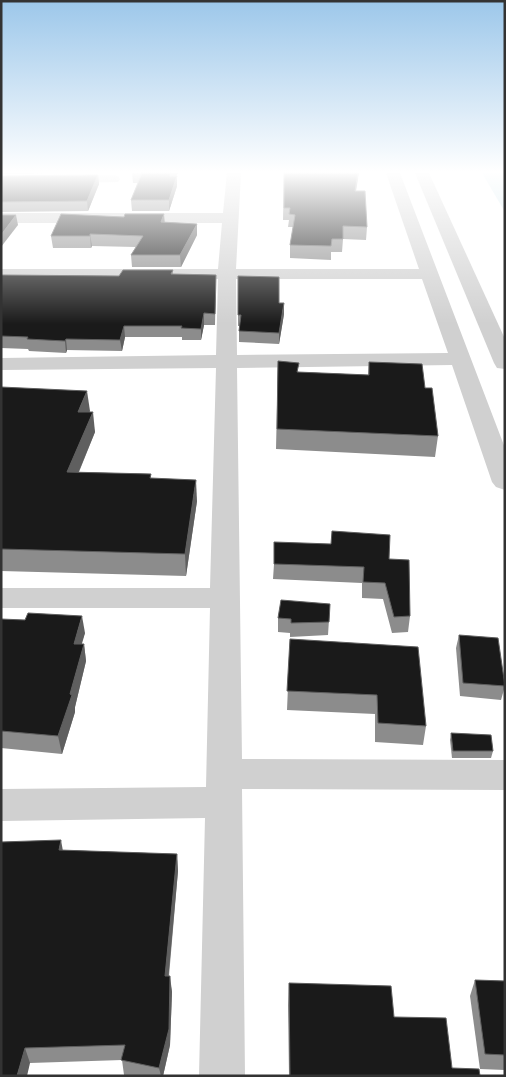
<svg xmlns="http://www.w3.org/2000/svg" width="506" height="1077" viewBox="0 0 506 1077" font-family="Arial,sans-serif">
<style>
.water{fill:#cbe4ec}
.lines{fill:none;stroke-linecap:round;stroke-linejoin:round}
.minor{fill:#d0d0d0;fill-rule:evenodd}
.wall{fill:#8c8c8c}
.shaded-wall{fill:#5f5f5f}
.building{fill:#1a1a1a;stroke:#5f5f5f}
</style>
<rect width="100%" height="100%" fill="#fff"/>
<polygon class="water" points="482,173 505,173 505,212"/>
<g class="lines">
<g class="minor">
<path d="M227,173H241L236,269H419L386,173H400L505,448V490L496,487L492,482L452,365L237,368L242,759L505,760V790L242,789L245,1076H199L205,818L1,821V789L206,787L210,608H1V588H210L216,368L1,370V358L216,355L218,279H1V269H218L222,223H1V213H223ZM236,279H422L448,353L237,355Z"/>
<polygon points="415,173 429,173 505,339 505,369 497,368 494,363"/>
<polygon points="113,175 118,176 120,179 118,182 1,184 1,176"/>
</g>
</g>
<g class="wall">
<polygon points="1,173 53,173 1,174"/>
<polygon points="132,173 178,173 176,176 177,186 169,211 132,211 131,200 138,183 133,183"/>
<polygon points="284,173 359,173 356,191 367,227 366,240 343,239 342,252 331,252 331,260 290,258 290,245 293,227 288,227 289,220 283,220"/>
<polygon points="98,175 99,184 88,211 1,212 1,176"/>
<polygon points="165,222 197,224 197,235 181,267 132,267 131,255 136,247 92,246 91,248 53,248 51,236"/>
<polygon points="173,270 173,274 216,275 215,325 204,325 201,340 182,340 182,337 125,337 122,351 67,350 66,353 29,351 28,349 1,348 1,275 119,276"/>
<polygon points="238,276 284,314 279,344 239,342 239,326 238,326"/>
<polygon points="278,361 299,372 368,375 369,362 425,388 438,436 435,457 276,449"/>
<polygon points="1,387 90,411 89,412 95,432 79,472 151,474 151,478 197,501 186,576 1,571"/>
<polygon points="389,559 410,616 408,632 392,633 383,599 362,598 362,583 273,579 274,564"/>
<polygon points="330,604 328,635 290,637 290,633 278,632 278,618"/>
<polygon points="1,619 85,633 81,644 84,644 86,661 75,707 75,712 62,754 1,748"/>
<polygon points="459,635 505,686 501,700 460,696 456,648"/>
<polygon points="290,639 426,726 423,745 375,742 375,714 287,710"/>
<polygon points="451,733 493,751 491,758 452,758 450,740"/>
<polygon points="63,850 177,854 178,871 169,976 172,992 170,1045 163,1076 129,1076 124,1075 122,1060 30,1063 1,1076"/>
<polygon points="475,980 505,981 505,1070 480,1069 470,996"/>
<polygon points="289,983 394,1017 452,1068 480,1076 289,1076 288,1005"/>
</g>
<g class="shaded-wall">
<polygon points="171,173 178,173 170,186 170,176"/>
<polygon points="358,173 359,173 358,177 354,203 355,191"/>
<polygon points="98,175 99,184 88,211 87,201"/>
<polygon points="177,176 177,186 169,211 169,200"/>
<polygon points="164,214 165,225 161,222"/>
<polygon points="16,215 18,225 1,247 1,235"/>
<polygon points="197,224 197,235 181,267 180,255"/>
<polygon points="90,234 92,246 91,248 90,236"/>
<polygon points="284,303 284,314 279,344 279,333"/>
<polygon points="204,313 204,325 201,340 201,329"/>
<polygon points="124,326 125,337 122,351 120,340"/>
<polygon points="66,339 67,350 66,353 65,341"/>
<polygon points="87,391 90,411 80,432 78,412"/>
<polygon points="93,412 95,432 70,493 67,472"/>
<polygon points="196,480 197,501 186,576 185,554"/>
<polygon points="82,616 85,633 77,661 74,644"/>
<polygon points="84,644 86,661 75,707 75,712 62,754 58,736"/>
<polygon points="61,840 64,857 59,850"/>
<polygon points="177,854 178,871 167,992 165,976"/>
<polygon points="170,976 172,992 170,1045 163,1076 161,1076 159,1068"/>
<polygon points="25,1048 30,1063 27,1076 17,1076"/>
</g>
<g class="building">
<polygon points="141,173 171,173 170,176 177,176 169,200 131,200 142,173"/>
<polygon points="284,173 358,173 355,191 365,191 367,227 343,226 343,239 332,239 331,246 290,245 295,215 289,214 290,208 284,208"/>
<polygon points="98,175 87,201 1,202 1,176"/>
<polygon points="61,214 124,217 125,214 164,214 161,222 197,224 180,255 131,255 143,236 90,234 90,236 51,236"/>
<polygon points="1,215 16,215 1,235"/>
<polygon points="123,270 173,270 171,274 216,275 215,314 204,313 201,329 181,328 182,326 124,326 120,340 66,339 65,341 27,339 28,337 1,336 1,275 119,276"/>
<polygon points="238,276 279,277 279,303 284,303 279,333 239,331 241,315 238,315"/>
<polygon points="278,361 299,363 297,372 369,375 369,362 422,364 425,388 432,388 438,436 277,429"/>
<polygon points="1,387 87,391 78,412 93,412 67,472 151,474 150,478 196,480 185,554 1,549"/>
<polygon points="332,531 390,535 389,559 409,560 410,616 394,617 385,583 363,582 364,567 274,564 274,542 331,544"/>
<polygon points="281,600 330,604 329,622 291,623 291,619 278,618"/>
<polygon points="28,613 82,616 74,644 84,644 70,694 72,695 58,736 1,731 1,619 25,620"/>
<polygon points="459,635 498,638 505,686 463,683"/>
<polygon points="290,639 418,647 426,726 378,723 377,695 287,691"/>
<polygon points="451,733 491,735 493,751 453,751"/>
<polygon points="61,840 59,850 177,854 165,976 170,976 169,1029 159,1068 121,1060 125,1045 25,1048 17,1076 1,1076 1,842"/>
<polygon points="475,980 505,981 505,1055 485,1054"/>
<polygon points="289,983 391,986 394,1017 446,1018 452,1068 479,1069 480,1076 290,1076"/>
</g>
<linearGradient id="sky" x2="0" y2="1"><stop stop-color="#9cc7ea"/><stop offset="0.53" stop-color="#fff"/><stop offset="1" stop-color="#fff" stop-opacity="0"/></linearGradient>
<rect width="506" height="324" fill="url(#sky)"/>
<rect width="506" height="1077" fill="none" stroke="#333333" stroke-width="5"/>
</svg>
